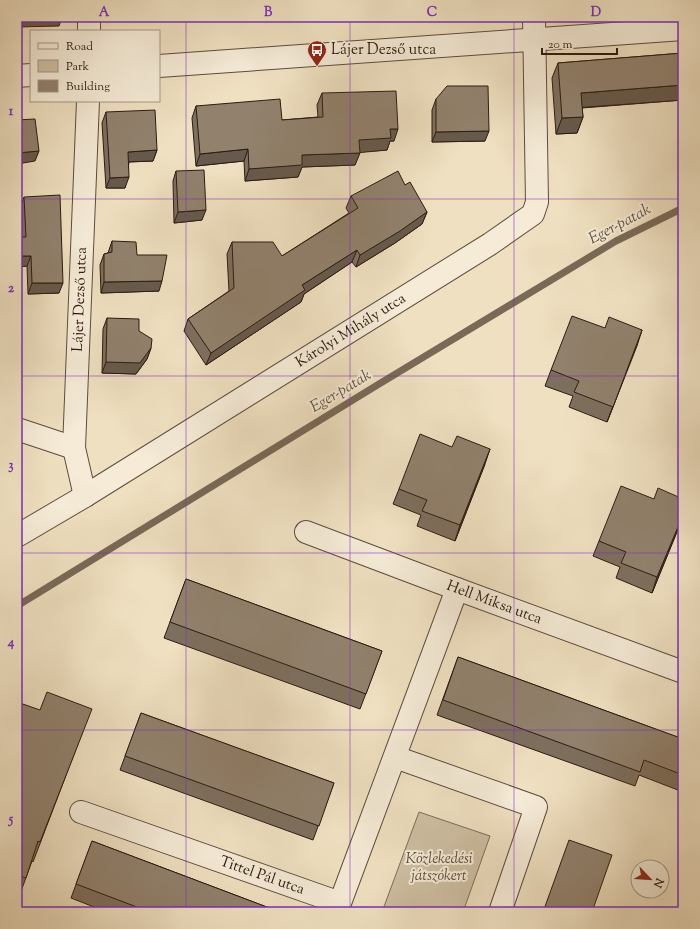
<svg xmlns="http://www.w3.org/2000/svg" width="700" height="929" viewBox="0 0 700 929" font-family="'Sorts Mill Goudy',serif">
<style>
.green{fill:#cebfa3;stroke:#7d6d5a}
.lines{fill:none;stroke-linecap:round;stroke-linejoin:round}
.stream{stroke:#796957;stroke-width:7}
.minor-casing{stroke:#5d4c3d;stroke-width:24}
.minor{stroke:#f5ebd7;stroke-width:22}
.wall{fill:#7d6f5e;stroke:#2c1b11}
.shaded-wall{fill:#665a4c;stroke:#2c1b11}
.building{fill:#91816d;stroke:#2c1b11}
.grid{fill:none;stroke:#7b2cbf;stroke-width:1;stroke-opacity:0.55}
.labels{text-anchor:middle;dominant-baseline:central;stroke-width:4;stroke-linejoin:round;paint-order:stroke}
.poi-label{font-size:15px;fill:#2c1b11;stroke:#f5ebd7;text-anchor:start}
.street-label{font-size:15px;fill:#2c1b11;stroke:#f5ebd7}
.park-label{font-size:15px;font-style:italic;fill:#5d4c3d;stroke:#f5ebd7}
.water-label{font-size:16px;font-style:italic;fill:#604f3f;stroke:#f5ebd7}
.neatline{fill:none;stroke:#7b2cbf;stroke-width:1.5}
.grid-label{font-size:13px;text-anchor:middle;font-weight:bold;fill:#7b2cbf}
</style>
<rect width="100%" height="100%" fill="#efe0c1"/>
<filter id="stains"><feTurbulence type="fractalNoise" baseFrequency=".005" numOctaves="4"/><feColorMatrix values="0 0 0 0 .2 0 0 0 0 .09 0 0 0 0 .02 0 0 0 .5 -.17"/></filter>
<radialGradient id="worn" r=".72"><stop offset=".6" stop-color="#630" stop-opacity="0"/><stop offset="1" stop-color="#630" stop-opacity=".3"/></radialGradient>
<polygon class="green" points="419,812 490,836 463,912 382,912"/>
<g class="lines">
<polyline class="stream" points="17,606 379,384 616,241 683,208"/>
<defs>
<g id="minor">
<polyline points="89,31 89,17"/>
<polyline points="159,66 683,29"/>
<polyline points="17,76 31,75"/>
<polyline points="17,429 74,448"/>
<path id="s1" d="M85,496L74,448L88,101"/>
<path id="s2" d="M306,532L457,589L683,672"/>
<path id="s3" d="M17,536L85,496L490,244L533,214L537,202L534,17"/>
<polyline points="395,757 536,807 500,912"/>
<path id="s4" d="M81,812L340,903L457,589"/>
</g>
</defs>
<use href="#minor" class="minor-casing"/>
<use href="#minor" class="minor"/>
</g>
<g class="wall">
<polygon points="683,53 683,100 582,108 583,117 577,133 556,134 552,78 558,63"/>
<polygon points="322,93 394,141 390,141 387,150 360,152 355,165 302,167 298,177 245,181 244,161 196,166 192,118 196,106 282,120 318,117 317,105"/>
<polygon points="436,99 485,141 432,142 432,110"/>
<polygon points="106,112 157,150 153,161 129,162 125,188 106,188 102,123"/>
<polygon points="176,171 202,220 174,223 173,181"/>
<polygon points="405,185 427,212 422,224 395,243 356,267 352,262 304,294 301,302 206,365 184,331 188,319 229,291 227,254 232,242 282,256 349,213 346,208 351,196"/>
<polygon points="24,197 59,293 28,294 27,266 17,267 17,237 21,237 20,208"/>
<polygon points="112,241 137,255 159,291 101,293 100,265 104,254 108,253"/>
<polygon points="107,318 139,331 151,348 147,359 136,374 102,373 103,329"/>
<polygon points="605,328 642,330 607,422 569,407 573,396 545,386 551,370"/>
<polygon points="485,464 455,541 417,526 421,515 393,504 399,489"/>
<polygon points="654,499 683,499 683,517 652,593 616,578 620,567 593,556 599,541"/>
<polygon points="186,579 382,651 360,709 164,638"/>
<polygon points="458,657 683,739 683,792 639,775 635,786 437,715"/>
<polygon points="17,702 84,728 33,862 32,861 19,897 17,897"/>
<polygon points="141,713 334,783 313,840 120,770"/>
<polygon points="92,841 280,912 107,912 71,898"/>
</g>
<g class="shaded-wall">
<polygon points="17,17 62,17 59,26 17,27"/>
<polygon points="683,85 683,100 575,108 581,93"/>
<polygon points="583,117 577,133 556,134 562,118"/>
<polygon points="390,129 398,129 394,141 390,141 387,150 355,153 359,140"/>
<polygon points="489,131 485,141 432,142 436,132"/>
<polygon points="248,149 244,161 196,166 200,154"/>
<polygon points="157,150 153,161 124,162 128,152"/>
<polygon points="39,151 35,161 17,164 17,153"/>
<polygon points="360,153 355,165 302,167 298,177 245,181 249,169 302,155"/>
<polygon points="129,177 125,188 106,188 110,178"/>
<polygon points="206,210 202,220 174,223 178,212"/>
<polygon points="427,212 422,224 395,243 356,267 360,255"/>
<polygon points="357,250 352,262 304,294 301,302 206,365 211,353 302,285"/>
<polygon points="17,256 31,256 27,266 17,267"/>
<polygon points="162,281 159,291 101,293 104,282"/>
<polygon points="32,283 63,283 59,293 28,294"/>
<polygon points="642,330 637,346 607,422 613,407"/>
<polygon points="151,348 147,359 136,374 102,373 106,362"/>
<polygon points="490,449 485,464 455,541 460,525"/>
<polygon points="683,515 683,517 652,593 657,577"/>
</g>
<g class="building">
<polygon points="683,53 683,85 581,93 583,117 562,118 558,63"/>
<polygon points="447,86 488,86 489,131 436,132 436,99"/>
<polygon points="396,91 398,129 390,129 391,138 359,140 360,153 302,155 302,165 249,169 248,149 200,154 196,106 280,99 282,120 323,117 322,93"/>
<polygon points="155,110 157,150 128,152 129,177 110,178 106,112"/>
<polygon points="35,119 39,151 17,153 17,120"/>
<polygon points="204,170 206,210 178,212 176,171"/>
<polygon points="398,171 405,185 410,182 427,212 400,231 360,255 357,250 302,285 305,290 211,353 188,319 234,288 232,242 273,242 282,256 358,208 351,196"/>
<polygon points="60,195 63,283 32,283 31,256 17,256 17,237 26,237 24,197"/>
<polygon points="112,241 136,242 137,255 167,255 162,281 104,282 104,254 112,252"/>
<polygon points="572,316 605,328 609,317 642,330 613,407 574,392 579,381 551,370"/>
<polygon points="107,318 139,319 139,331 152,339 151,348 140,363 106,362"/>
<polygon points="420,434 452,447 457,436 490,449 460,525 422,511 427,500 399,489"/>
<polygon points="621,486 654,499 658,488 683,499 683,515 657,577 621,563 626,552 599,541"/>
<polygon points="186,579 382,651 366,694 170,622"/>
<polygon points="458,657 683,739 683,775 644,760 640,772 443,700"/>
<polygon points="47,692 92,709 40,842 38,841 26,878 17,875 17,702 40,710"/>
<polygon points="141,713 334,783 319,826 125,756"/>
<polygon points="569,840 612,855 592,912 543,912"/>
<polygon points="92,841 280,912 150,912 76,884"/>
</g>
<path class="grid" d="M186,17V912M350,17V912M514,17V912M17,199H683M17,376H683M17,553H683M17,730H683"/>
<defs>
<symbol id="bus-pin" viewBox="-11 -11 22 30"><path d="M0 17L-7.5 6A9.5 9.5 0 1 1 7.5 6Z" fill="#8f2418" stroke="#f5ebd7"/><path d="M-5-6H5V4H4V6H2V4H-2V6H-4V4H-5ZM-3.5-4V0h7V-4ZM-3.5 1.2v1.5H-2V1.2ZM2 1.2v1.5H3.5V1.2Z" fill="#fff"/></symbol>
</defs>
<g fill-rule="evenodd">
<use href="#bus-pin" x="306" y="39" width="22" height="30"/>
</g>
<g class="labels">
<g class="poi-label">
<text x="331" y="50">Lájer Dezső utca</text>
</g>
<g class="street-label">
<text stroke="none"><textPath href="#s1" startOffset="198">Lájer Dezső utca</textPath></text>
<text stroke="none"><textPath href="#s3" startOffset="392">Károlyi Mihály utca</textPath></text>
<text stroke="none"><textPath href="#s2" startOffset="201">Hell Miksa utca</textPath></text>
<text stroke="none"><textPath href="#s4" startOffset="192">Tittel Pál utca</textPath></text>
</g>
<g class="park-label">
<text x="439" y="859">Közlekedési<tspan x="439" dy="17">játszókert</tspan></text>
</g>
<g class="water-label">
<text transform="translate(620 225) rotate(-28)">Eger-patak</text>
<text transform="translate(341 392) rotate(-31)">Eger-patak</text>
</g>
</g>
<rect width="700" height="929" fill="none" stroke="#efe0c1" stroke-width="44"/>
<rect x="30" y="30" width="130" height="72" fill="#f5ebd7" stroke="#a59888"/>
<rect x="38" y="43" width="20" height="6" fill="#f5ebd7" stroke="#a59888"/>
<text x="66" y="50" font-size="12" fill="#2c1b11">Road</text>
<rect x="38" y="60" width="20" height="12" fill="#cebfa3" stroke="#a59888"/>
<text x="66" y="70" font-size="12" fill="#2c1b11">Park</text>
<rect x="38" y="80" width="20" height="12" fill="#91816d" stroke="#a59888"/>
<text x="66" y="90" font-size="12" fill="#2c1b11">Building</text>
<g transform="translate(650 879) rotate(115)"><circle r="19" fill="#f5ebd7" stroke="#a59888"/>
<path d="M0-3L7 15L0 10L-7 15Z" fill="#8f2418"/>
<text y="-6" font-size="11" font-weight="bold" text-anchor="middle" fill="#2c1b11">N</text>
</g>
<path d="M542 48v6h75v-6" fill="none" stroke="#2c1b11" stroke-width="2"/>
<text x="548" y="48" font-size="12" fill="#2c1b11" stroke="#f5ebd7" stroke-width="3" paint-order="stroke">20 m</text>
<rect x="22" y="22" width="656" height="885" class="neatline"/>
<g class="grid-label">
<text x="104" y="16">A</text>
<text x="268" y="16">B</text>
<text x="432" y="16">C</text>
<text x="596" y="16">D</text>
<text x="11" y="115">1</text>
<text x="11" y="292">2</text>
<text x="11" y="469">3</text>
<text x="11" y="646">4</text>
<text x="11" y="823">5</text>
</g>
<rect width="100%" height="100%" filter="url(#stains)"/>
<rect width="100%" height="100%" fill="url(#worn)"/>
</svg>
